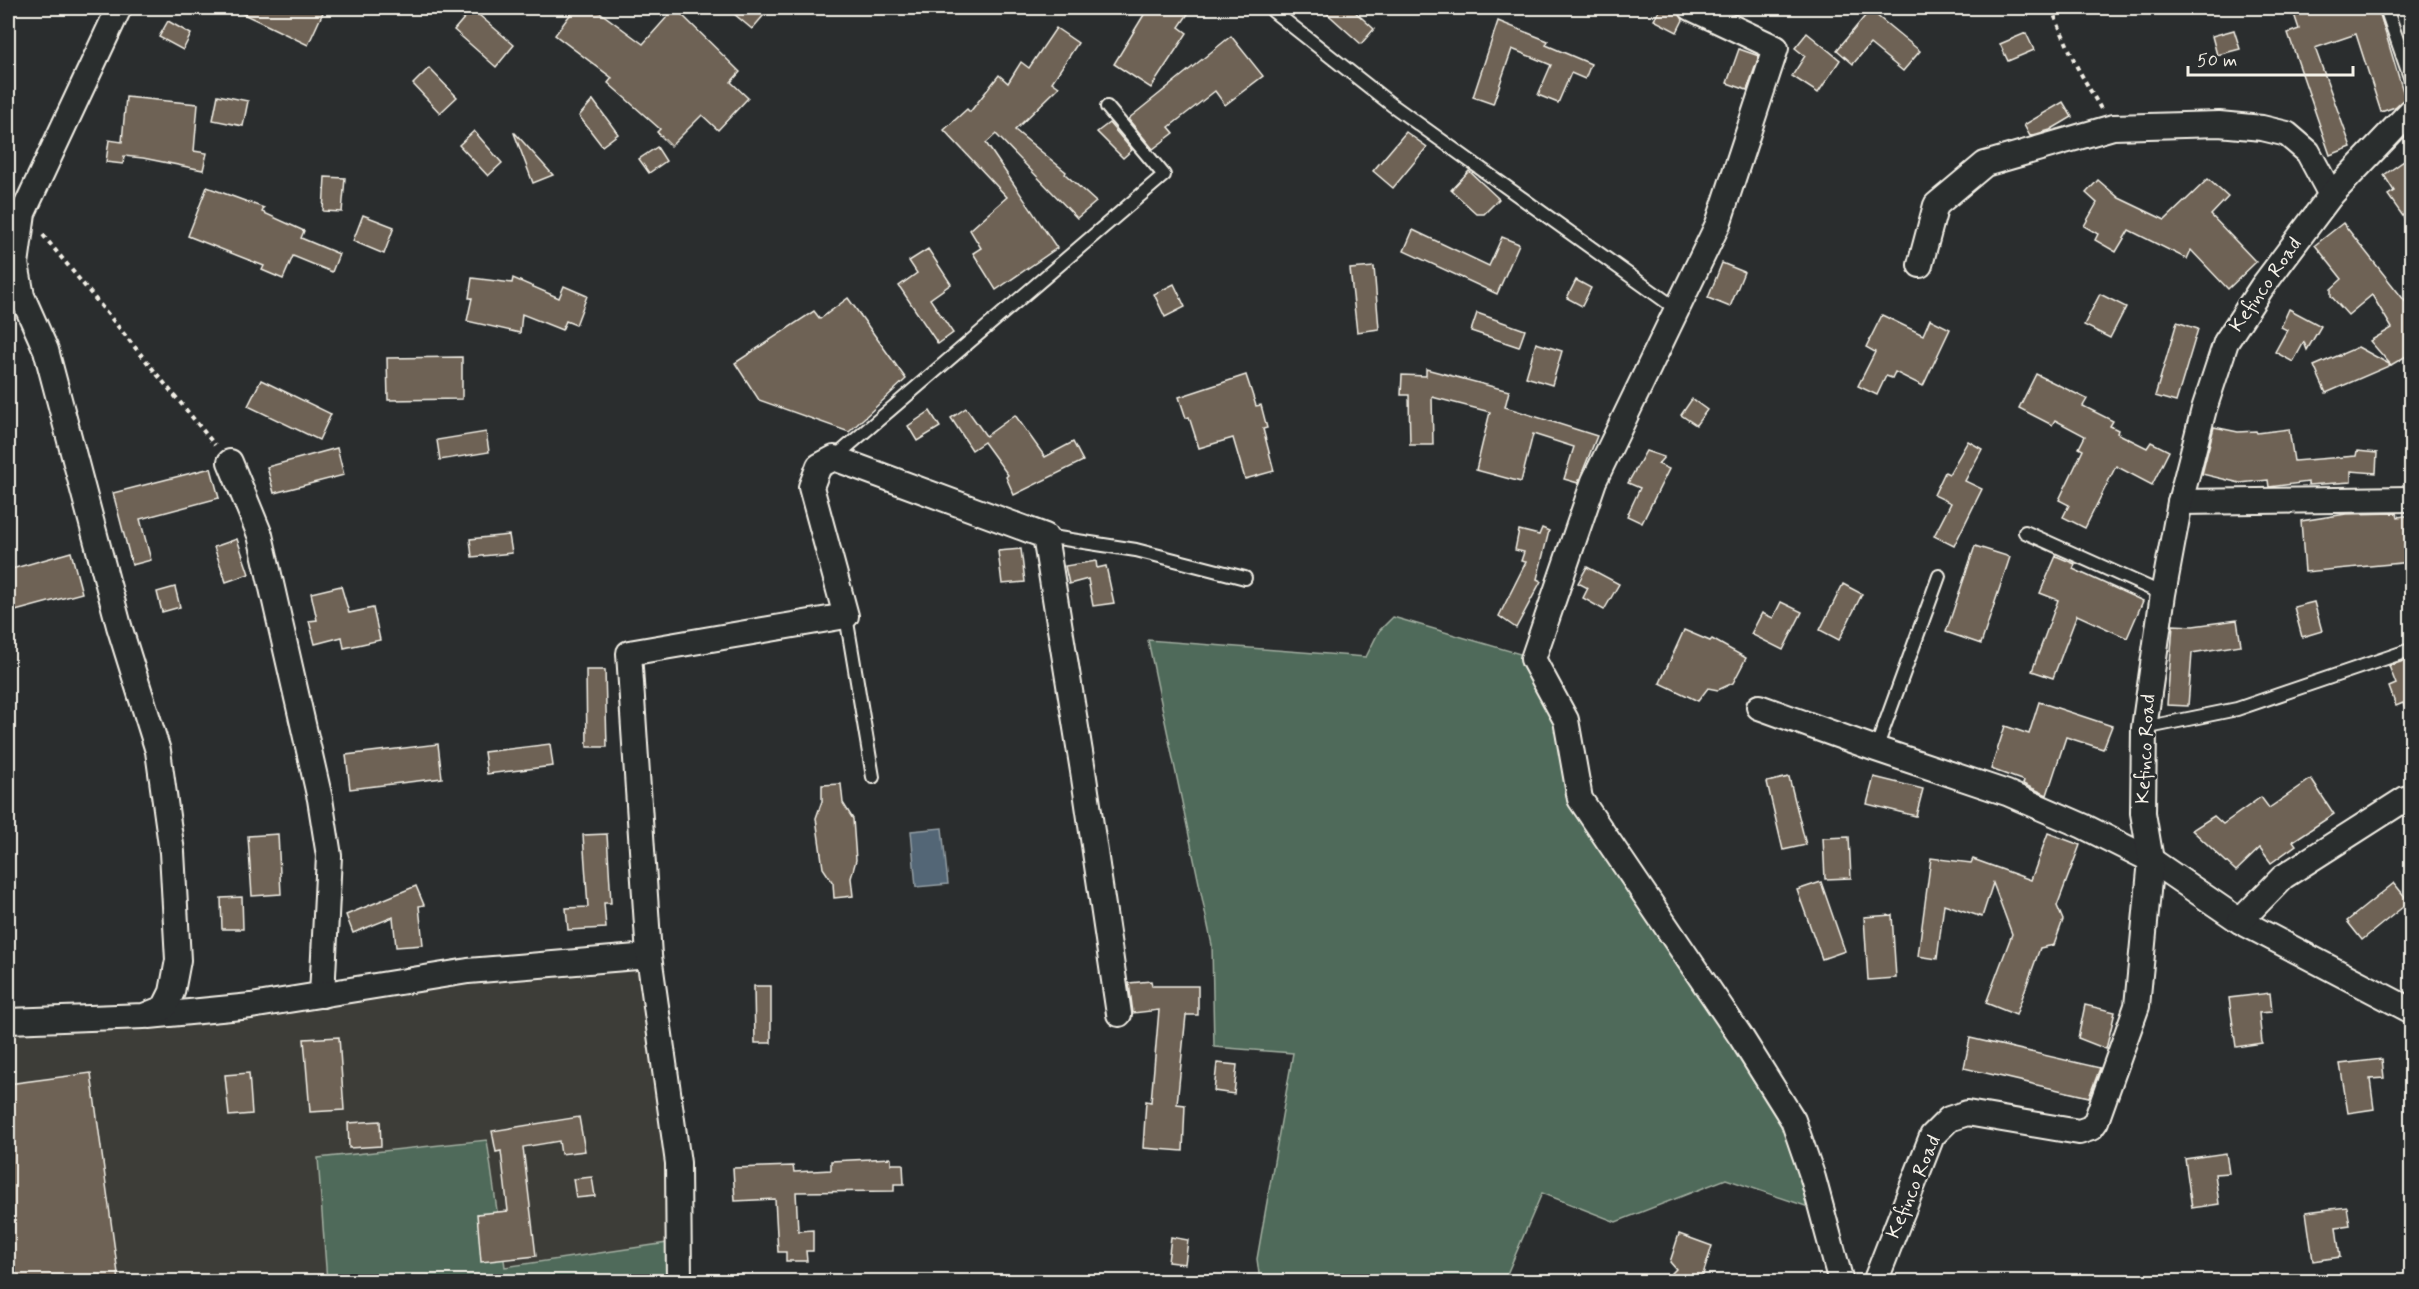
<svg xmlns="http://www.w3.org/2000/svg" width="2419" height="1289" viewBox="0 0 2419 1289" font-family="Mynerve,sans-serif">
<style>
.built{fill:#3e3d39}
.green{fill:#506b5a;stroke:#a2aea1;stroke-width:1.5}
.water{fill:#536676;stroke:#939ea4;stroke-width:1.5}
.building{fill:#6e6254;stroke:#f4f1e8;stroke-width:1.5}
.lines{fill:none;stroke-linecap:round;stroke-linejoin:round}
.service-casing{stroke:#f4f1e8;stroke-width:16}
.minor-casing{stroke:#f4f1e8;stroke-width:28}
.path{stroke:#f4f1e8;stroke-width:4;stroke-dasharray:4.5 4.5;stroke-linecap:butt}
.service{stroke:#2a2d2e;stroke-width:12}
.minor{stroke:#2a2d2e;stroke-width:24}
.labels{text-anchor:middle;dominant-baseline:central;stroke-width:5;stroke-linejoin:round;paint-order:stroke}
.street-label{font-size:20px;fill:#f4f1e8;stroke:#2a2d2e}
</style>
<rect width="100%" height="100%" fill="#2a2d2e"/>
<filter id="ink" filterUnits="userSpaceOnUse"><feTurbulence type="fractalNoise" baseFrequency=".0167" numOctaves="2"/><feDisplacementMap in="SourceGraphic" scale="12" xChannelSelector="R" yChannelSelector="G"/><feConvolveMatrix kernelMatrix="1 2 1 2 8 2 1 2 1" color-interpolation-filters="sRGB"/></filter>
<g filter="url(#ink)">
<polygon class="built" points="651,953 681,1241 505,1267 487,1140 318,1158 327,1281 8,1281 8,1020"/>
<g class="green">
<polygon points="1393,617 1544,661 1588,797 1795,1113 1832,1215 1726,1179 1616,1222 1542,1193 1504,1281 1260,1281 1257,1259 1293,1053 1214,1047 1212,945 1148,640 1366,657 1379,631"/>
<polygon points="487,1140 505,1267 681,1241 678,1281 327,1281 318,1158"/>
</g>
<polygon class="water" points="942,828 948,884 916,887 911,831"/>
<g class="building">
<polygon points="231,8 325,8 308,45"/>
<polygon points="575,8 594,8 643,44 675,8 740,72 731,82 748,98 718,130 702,115 671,146 657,132 660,129 608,83 612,78 555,35"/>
<polygon points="727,8 770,8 752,29"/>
<polygon points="1148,8 1192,8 1179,27 1187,33 1151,88 1114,64"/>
<polygon points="1321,8 1351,8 1374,29 1361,44"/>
<polygon points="1661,8 1678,11 1683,20 1677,32 1654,20"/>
<polygon points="2292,8 2378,8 2405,98 2395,107 2381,112 2356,34 2315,48 2351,147 2330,155 2288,33 2299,29"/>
<polygon points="472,9 514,45 496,67 454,30"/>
<polygon points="1870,10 1920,51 1903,71 1870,44 1853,64 1837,50"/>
<polygon points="168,21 191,34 183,50 159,37"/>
<polygon points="1498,21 1548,41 1546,45 1591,64 1585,79 1571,73 1558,103 1538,95 1551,65 1512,49 1493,104 1473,97"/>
<polygon points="1056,28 1078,43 1052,82 1059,87 1015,130 1066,172 1065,174 1096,202 1077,218 996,134 986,143 1057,248 996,290 973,253 981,248 970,230 1007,197 944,130 967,109 970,112 999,75 1008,83 1021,62 1029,68"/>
<polygon points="2234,30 2240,49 2217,55 2212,36"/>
<polygon points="1807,33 1840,60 1818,93 1792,76 1805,56 1795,48"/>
<polygon points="2026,33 2034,50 2008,61 2000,44"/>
<polygon points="1231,36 1263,76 1225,105 1215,91 1169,127 1174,133 1153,149 1128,119"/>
<polygon points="1739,49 1759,56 1747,90 1727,83"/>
<polygon points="429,68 457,97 440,113 413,84"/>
<polygon points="218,95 248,101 243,126 213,120"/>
<polygon points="126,97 198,104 194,151 207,153 203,170 143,158 124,156 123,164 106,162 109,140 122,142"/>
<polygon points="593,100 618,134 602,146 579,116"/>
<polygon points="2063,102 2072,117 2050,130 2030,136 2024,125"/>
<polygon points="1109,123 1132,150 1123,158 1097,132"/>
<polygon points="474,131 502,163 488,176 459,145"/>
<polygon points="1406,132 1427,147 1393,188 1373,171"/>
<polygon points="514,133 515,133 553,175 533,183"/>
<polygon points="657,147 666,161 649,173 639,159"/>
<polygon points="2404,161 2412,172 2412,229 2388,195 2394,191 2384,175"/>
<polygon points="1469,171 1499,199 1484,214 1477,214 1451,190"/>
<polygon points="325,177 345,178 342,212 323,211"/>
<polygon points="2208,179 2228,197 2211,215 2256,262 2228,289 2191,250 2187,259 2129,230 2116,252 2095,240 2098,234 2084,226 2097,203 2086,193 2098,180 2119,198 2165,220"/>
<polygon points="207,187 264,208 262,212 304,231 301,238 339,254 332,272 293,256 283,279 262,270 264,266 188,236"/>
<polygon points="363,215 394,227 384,254 353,241"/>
<polygon points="2343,223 2412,310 2412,361 2408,355 2391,365 2370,341 2392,328 2372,295 2348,315 2331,296 2331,289 2342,279 2315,245"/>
<polygon points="1413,230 1489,266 1502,237 1519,244 1497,294 1404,251"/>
<polygon points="928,249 951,284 930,299 953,333 938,344 899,286 917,273 909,261"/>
<polygon points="1722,263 1744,272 1730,307 1708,298"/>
<polygon points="1374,267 1379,329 1357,332 1350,269"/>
<polygon points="472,278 512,283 513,278 559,298 564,286 587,296 576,325 566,321 562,330 522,314 520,333 467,321 472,298 469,298"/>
<polygon points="1576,280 1591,288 1582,306 1567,298"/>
<polygon points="1174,284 1185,307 1165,317 1154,294"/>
<polygon points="2100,294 2126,307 2110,338 2084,325"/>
<polygon points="848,298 906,379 849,432 759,400 735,363 814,311 820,319"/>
<polygon points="2289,309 2321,326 2307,350 2304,342 2293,362 2275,352 2287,330 2281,327"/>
<polygon points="1477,313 1525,330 1519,347 1471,331"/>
<polygon points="1882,315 1923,335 1930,319 1950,329 1923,386 1895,372 1892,378 1886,376 1877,395 1858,386 1875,352 1866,347"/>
<polygon points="2177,322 2198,329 2176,402 2155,396"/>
<polygon points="1536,343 1562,351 1552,385 1526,377"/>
<polygon points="2358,347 2391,365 2326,393 2314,366"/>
<polygon points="462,357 462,399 388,400 387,358"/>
<polygon points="1426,369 1509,391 1505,407 1597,436 1578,483 1564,479 1574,447 1533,434 1521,482 1476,470 1490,412 1432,397 1433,445 1410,445 1409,395 1401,395 1402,375 1426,376"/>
<polygon points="2036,374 2087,399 2083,406 2113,421 2110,426 2118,430 2117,433 2147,448 2151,442 2169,451 2152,485 2116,466 2085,528 2063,517 2069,505 2059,500 2083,450 2079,448 2085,436 2055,420 2052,425 2019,408"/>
<polygon points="1246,375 1256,406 1261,405 1267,428 1263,429 1274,471 1245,479 1233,438 1199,448 1189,417 1186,418 1179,397"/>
<polygon points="261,380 331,414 319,440 248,406"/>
<polygon points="1692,399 1707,410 1696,425 1681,415"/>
<polygon points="966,408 986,436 1015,415 1045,457 1073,442 1083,461 1014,495 1006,477 1008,475 984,442 972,450 951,418"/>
<polygon points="930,411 940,427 917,441 908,426"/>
<polygon points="2214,427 2238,432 2256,431 2257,433 2289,429 2294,461 2356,456 2357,451 2377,453 2376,473 2351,471 2351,482 2308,485 2308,482 2269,487 2268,480 2240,483 2202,474"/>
<polygon points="486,432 489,452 440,460 437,440"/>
<polygon points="1968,441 1982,449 1965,481 1982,489 1954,546 1934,536 1951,503 1934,495 1945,472 1949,474"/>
<polygon points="337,448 344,475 274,493 267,467"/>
<polygon points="1646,451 1664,457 1658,464 1669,469 1642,523 1627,516 1640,488 1628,483"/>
<polygon points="211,468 219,498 140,519 151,560 132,565 113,493"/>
<polygon points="2397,513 2398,517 2412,515 2412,562 2305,572 2301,521 2346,514"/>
<polygon points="1542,528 1549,531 1537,579 1541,581 1516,628 1499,616 1526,562 1521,561 1524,552 1515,550 1519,530 1539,535"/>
<polygon points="509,535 512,553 472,557 470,539"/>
<polygon points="237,539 249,574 226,582 214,547"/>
<polygon points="1975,546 2010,557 1981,644 1946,632"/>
<polygon points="1021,549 1025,582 1002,584 998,551"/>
<polygon points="71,552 82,593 8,613 8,570"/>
<polygon points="2056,556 2075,564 2073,569 2143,601 2127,638 2077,615 2053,678 2032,671 2058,600 2040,593"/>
<polygon points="1096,561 1097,568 1106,566 1114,603 1093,606 1088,579 1069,584 1065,566"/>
<polygon points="1587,567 1619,584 1604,610 1583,598 1588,588 1578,583"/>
<polygon points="1843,584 1862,594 1839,640 1820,630"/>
<polygon points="341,586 349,613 373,608 380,640 344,648 342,637 315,644 309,621 317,620 311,593"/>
<polygon points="175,587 180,607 162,612 157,592"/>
<polygon points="1781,602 1802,612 1783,650 1751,634 1762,613 1773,618"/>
<polygon points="2314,602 2322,631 2302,637 2294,607"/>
<polygon points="2237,620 2241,645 2192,653 2188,706 2167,705 2173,625 2193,626"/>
<polygon points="1684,630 1710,641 1712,639 1746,658 1733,683 1718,690 1708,688 1698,701 1660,683"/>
<polygon points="2412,658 2412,721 2411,721 2403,703 2396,706 2389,687 2396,684 2389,666"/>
<polygon points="586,670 605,670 607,747 587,747"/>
<polygon points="2039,702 2112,726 2103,749 2066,737 2047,795 2023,784 2024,781 1991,769 2005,726 2029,734"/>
<polygon points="438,744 442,778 350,789 346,755"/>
<polygon points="550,744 553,766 487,774 484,752"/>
<polygon points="1789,777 1806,845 1783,850 1767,782"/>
<polygon points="1874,777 1923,789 1916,816 1867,804"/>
<polygon points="2311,779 2334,814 2293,841 2296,845 2271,863 2260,848 2236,871 2192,830 2214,816 2223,824 2261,797 2269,808"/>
<polygon points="841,784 843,803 853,819 856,860 851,878 853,896 834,898 833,883 823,868 816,818 822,801 822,785"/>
<polygon points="2048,833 2080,845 2057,906 2063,920 2054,945 2040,948 2016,1015 1986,1003 2012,934 1993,883 1982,917 1944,904 1937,959 1918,956 1931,858 1971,863 1973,859 2031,880"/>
<polygon points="278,834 281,894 252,896 248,836"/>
<polygon points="607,834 611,903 604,903 606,928 568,930 566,908 588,907 583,835"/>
<polygon points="1849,837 1851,878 1825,879 1823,838"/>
<polygon points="1821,882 1845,951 1822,959 1797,890"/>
<polygon points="2394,883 2409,902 2362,940 2347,921"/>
<polygon points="416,886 424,905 419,906 423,945 396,947 393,917 353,933 346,915"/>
<polygon points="242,897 243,929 222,929 221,898"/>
<polygon points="1892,915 1896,978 1868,980 1864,917"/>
<polygon points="1151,981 1152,986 1198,986 1198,1015 1186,1015 1177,1104 1185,1105 1183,1151 1143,1148 1146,1101 1151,1102 1159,1010 1133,1013 1129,983"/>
<polygon points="754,986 771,986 771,1043 755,1043"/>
<polygon points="2270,993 2272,1012 2259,1013 2262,1043 2236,1047 2229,998"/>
<polygon points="2085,1005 2115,1012 2106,1049 2078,1038"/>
<polygon points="339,1037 344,1110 310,1112 304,1039"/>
<polygon points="1970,1038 2100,1068 2089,1097 1964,1068"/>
<polygon points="2382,1059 2384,1078 2370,1079 2374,1109 2348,1113 2340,1064"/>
<polygon points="1217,1063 1237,1065 1234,1094 1214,1091"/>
<polygon points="91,1073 119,1281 8,1281 8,1084"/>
<polygon points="249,1073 252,1114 229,1116 225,1075"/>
<polygon points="579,1117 585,1151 561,1154 559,1141 523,1147 536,1256 481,1262 477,1214 508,1211 501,1151 496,1152 492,1131"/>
<polygon points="380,1121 381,1146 349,1148 348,1123"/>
<polygon points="2226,1153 2229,1173 2215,1174 2219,1204 2192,1208 2185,1159"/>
<polygon points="891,1158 891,1164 903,1164 904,1184 894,1184 894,1191 796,1192 798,1231 813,1230 813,1251 806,1251 807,1261 786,1261 786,1252 778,1252 775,1199 735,1201 733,1168 793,1166 794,1172 831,1170 831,1161"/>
<polygon points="592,1177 595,1196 576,1198 573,1179"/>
<polygon points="2347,1207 2350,1225 2336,1227 2340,1257 2313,1261 2306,1212"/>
<polygon points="1679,1234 1712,1246 1701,1281 1664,1281 1676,1269 1670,1262"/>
<polygon points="1171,1237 1188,1240 1185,1264 1168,1262"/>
</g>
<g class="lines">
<defs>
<g id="service">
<polyline points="2386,8 2412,83"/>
<polyline points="1273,11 1392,105 1678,310"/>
<polyline points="834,458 1164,175 1107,107"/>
<polyline points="2025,532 2163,594"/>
<polyline points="1045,536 1136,550 1245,578"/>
<polyline points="846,616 873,777"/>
<polyline points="2144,728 2237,709 2407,651"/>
<polyline points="1876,749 1939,576"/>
</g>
<g id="minor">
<polyline points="1691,8 1776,48 1718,224 1594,481 1533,659 1566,720 1580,799 1741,1037 1793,1120 1813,1178 1841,1282"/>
<polyline points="1920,265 1936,205 1985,164 2113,127 2219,124 2262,128 2287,134 2308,152 2331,195"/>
<polyline points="230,462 260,535 320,799 329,856 322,995"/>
<polyline points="2180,502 2412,499"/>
<polyline points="1759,707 1876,749 2007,793 2083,826 2151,860 2240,921 2412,1011"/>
<polyline points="2240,921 2283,877 2405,799 2412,797"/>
<polyline points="149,1016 251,1006 468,971 649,956"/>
<polyline points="8,1021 144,1016 164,1008 172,992 178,960 172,852 158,751 119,626 46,350 22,296 16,264 23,213 119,8"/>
<polyline points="679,1282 678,1163 649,956 629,653 846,616 811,487 819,466 834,458 1045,536 1083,771 1119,1014"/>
<polyline points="1875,1282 1932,1136 1949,1119 1967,1113 2079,1132 2091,1128 2096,1121 2137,1006 2151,860 2143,813 2144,728 2163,594 2180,502 2204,409 2226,342 2262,287 2331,195 2412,110"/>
</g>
</defs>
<use href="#service" class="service-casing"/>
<use href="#minor" class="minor-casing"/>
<g class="path">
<polyline points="2051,8 2077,67 2101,109"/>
<polyline points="43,235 215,445"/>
</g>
<use href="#service" class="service"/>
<use href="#minor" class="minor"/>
</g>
</g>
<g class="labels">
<g class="street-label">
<text transform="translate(2266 285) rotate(-55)">Kefinco Road</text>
<text transform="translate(2146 749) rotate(-87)">Kefinco Road</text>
<text transform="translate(1914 1187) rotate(-67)">Kefinco Road</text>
</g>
</g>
<rect width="2419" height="1289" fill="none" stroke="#2a2d2e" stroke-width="30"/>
<rect x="15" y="15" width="2389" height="1259" fill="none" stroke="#f4f1e8" stroke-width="2" filter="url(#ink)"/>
<path d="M2188 66v9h165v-9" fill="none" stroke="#f4f1e8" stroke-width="3"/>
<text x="2197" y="66" font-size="18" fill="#f4f1e8" stroke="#2a2d2e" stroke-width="4.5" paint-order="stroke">50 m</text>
</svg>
